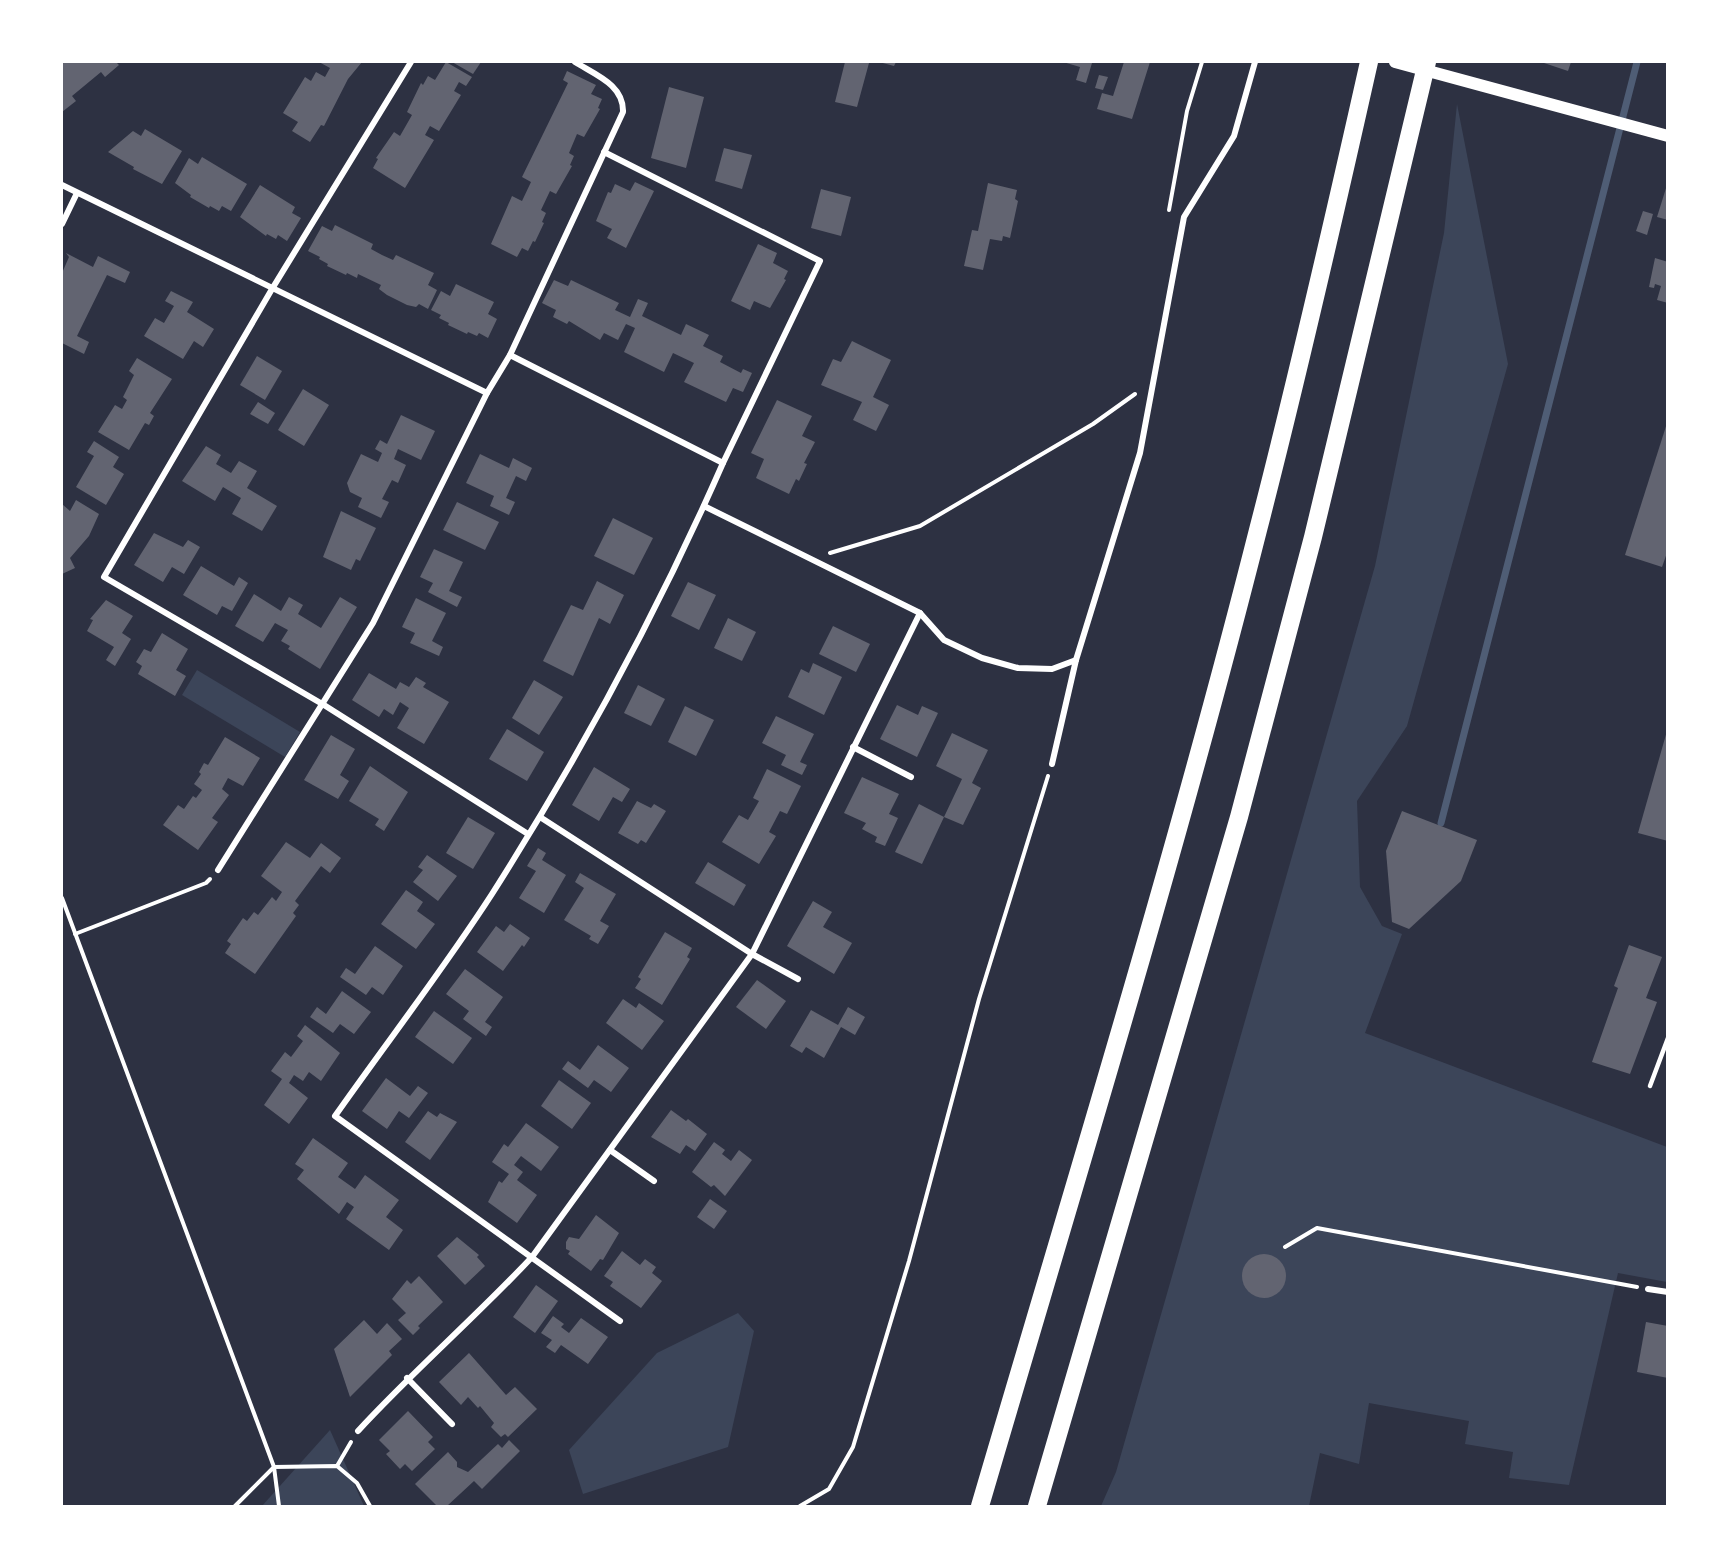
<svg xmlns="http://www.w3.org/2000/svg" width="1729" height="1568" viewBox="0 0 1729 1568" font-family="Ubuntu,sans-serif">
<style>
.green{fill:#3c4559}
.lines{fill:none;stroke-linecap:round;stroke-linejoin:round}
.stream{stroke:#4f5d75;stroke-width:7}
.building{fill:#626471}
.path{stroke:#fff;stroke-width:4}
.service{stroke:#fff;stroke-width:4.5}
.minor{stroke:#fff;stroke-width:6}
.secondary{stroke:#fff;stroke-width:12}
.motorway{stroke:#fff;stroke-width:18}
</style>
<rect width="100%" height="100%" fill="#2d3142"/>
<g class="green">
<polygon points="1457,104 1508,364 1407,726 1357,801 1360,887 1382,926 1402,934 1365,1033 1667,1147 1667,1282 1618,1273 1569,1485 1509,1478 1513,1452 1465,1444 1469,1421 1369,1403 1359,1464 1320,1453 1309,1506 1101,1506 1116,1472 1375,566 1444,233"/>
<polygon points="197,670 300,732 285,757 182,695"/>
<polygon points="738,1313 754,1331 728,1447 583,1494 569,1450 657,1353"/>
<polygon points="330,1430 364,1506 262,1506"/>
</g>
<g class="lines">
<polyline class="stream" points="1441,823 1637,62"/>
</g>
<g class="building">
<polygon points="62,62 116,62 119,65 105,77 101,72 72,96 76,101 62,112"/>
<polygon points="319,62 362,62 348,79 324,126 321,125 310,142 292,131 298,122 283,113 305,77 311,81 316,72 325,77 330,68"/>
<polygon points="446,62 472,77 466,86 459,82 454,91 461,95 439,131 430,126 425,135 434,140 405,188 373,168 378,159 376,158 394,132 400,136 412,115 407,112 421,83 423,85 428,76 435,80"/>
<polygon points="452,62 481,62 473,74"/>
<polygon points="845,62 869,63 857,107 835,102"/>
<polygon points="879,62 896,62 894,66"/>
<polygon points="1063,62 1092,63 1086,83 1076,80 1080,67"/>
<polygon points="1124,62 1150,62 1132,119 1097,109 1102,93 1113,96"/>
<polygon points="1541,62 1571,62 1568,71"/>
<polygon points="567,71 596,85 591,94 602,99 598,108 600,109 584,137 577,134 569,153 574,156 570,165 572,166 556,194 550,191 541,210 546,213 542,222 544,223 535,242 533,241 528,251 522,248 517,257 491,244 512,196 522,201 531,182 522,177 568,83 563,80"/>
<polygon points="1099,75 1108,77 1103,90 1095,88"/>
<polygon points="669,87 704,97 686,168 651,158"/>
<polygon points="145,129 182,151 162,184 133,169 134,167 108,152 133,131 141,136"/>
<polygon points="724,148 752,155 742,189 715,181"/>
<polygon points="202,157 247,184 231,211 222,206 219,211 210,206 209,208 190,197 191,195 175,183 189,158 198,164"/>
<polygon points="635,182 654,191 626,248 607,238 612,229 596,221 608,192 611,193 615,184 630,191"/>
<polygon points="988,183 1017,190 1015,199 1018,201 1010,238 1003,236 1002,241 990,239 983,270 964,266 972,230 978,231"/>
<polygon points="260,185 295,207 292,213 301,218 287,241 278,235 276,239 267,234 266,236 240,217"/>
<polygon points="1667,185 1668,185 1668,220 1657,217"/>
<polygon points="821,189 851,197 841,236 811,228"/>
<polygon points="1643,211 1653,214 1647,235 1636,231"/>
<polygon points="335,225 373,244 371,249 382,255 393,260 396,255 434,273 428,285 437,290 428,309 419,304 416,307 407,305 387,295 379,289 381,285 358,274 357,278 347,273 346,275 327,266 328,264 319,259 320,257 308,251 322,226 332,231"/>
<polygon points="758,244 777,253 773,263 788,271 784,279 786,280 770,308 754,301 750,310 731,301"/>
<polygon points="66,253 93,267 98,256 130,272 125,283 107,275 77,336 89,342 84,354 62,343 62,273 69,257"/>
<polygon points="1655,258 1668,262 1668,303 1657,300 1661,286 1655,284 1654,288 1649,287"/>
<polygon points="554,280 568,286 571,280 619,303 615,310 630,317 638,299 648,303 642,316 681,335 686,324 709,335 703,346 723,356 720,362 741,373 743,369 752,373 743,392 733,388 726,402 684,382 694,363 673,353 664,372 624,352 635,328 626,324 618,340 604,333 600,340 569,321 567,324 553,317 556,310 542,303"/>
<polygon points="456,284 494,302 488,314 497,319 488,338 479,333 477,336 468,332 467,334 448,325 449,323 439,318 441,315 431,310 441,291 450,296"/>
<polygon points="171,291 193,302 187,312 214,329 203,347 194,341 183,359 144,336 155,318 164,323 174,306 165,301"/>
<polygon points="852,341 891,360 873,397 889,405 876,431 853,420 862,402 821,385 833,359 841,362"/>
<polygon points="257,356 282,371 265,400 240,385"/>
<polygon points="137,358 172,379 150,413 154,416 149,425 145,423 129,450 98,432 115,405 122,409 127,400 123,397 134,375 129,371"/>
<polygon points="303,389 329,405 304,446 278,430"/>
<polygon points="777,400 812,416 802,436 815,442 804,463 807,464 799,481 796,479 789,494 756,478 764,459 751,453"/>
<polygon points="258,402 275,413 268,424 250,414"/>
<polygon points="401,415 435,431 421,460 398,449 394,459 406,465 398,483 392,480 382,499 389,502 381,518 358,507 362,498 350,492 347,483 361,454 378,462 382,453 375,449 380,440 387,444"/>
<polygon points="1668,420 1668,550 1662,567 1625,555"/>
<polygon points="94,441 119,457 113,467 124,474 106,505 76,487 94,456 87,452"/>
<polygon points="206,446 221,455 216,464 231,473 239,461 257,471 247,488 277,506 262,531 232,514 241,498 223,487 215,501 182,481"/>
<polygon points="480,454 509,468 513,458 532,468 526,481 516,476 506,498 515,502 509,515 490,506 494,496 466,483"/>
<polygon points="76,500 99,514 89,536 70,558 75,568 62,574 62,504 70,511"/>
<polygon points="457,502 499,522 485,550 443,530"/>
<polygon points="341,511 376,528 360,561 356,559 351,570 323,557"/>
<polygon points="613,518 653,538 634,575 594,556"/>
<polygon points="154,533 183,547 188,540 200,547 184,574 172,567 163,582 134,565"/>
<polygon points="434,549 463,562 449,591 462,597 457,607 428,592 433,583 420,577"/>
<polygon points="201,566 234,586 239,577 248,583 232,611 222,606 217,615 183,595"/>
<polygon points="597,581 624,595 610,624 599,618 573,676 543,661 571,605 583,610"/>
<polygon points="688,582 716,595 699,630 671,616"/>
<polygon points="254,594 281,611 289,597 303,605 298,614 321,628 340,597 357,607 320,669 288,649 290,646 281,641 288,630 275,623 263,642 235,626"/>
<polygon points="416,598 446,613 432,641 443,647 439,656 410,643 415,633 402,627"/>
<polygon points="106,600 133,616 122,633 131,639 115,666 106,660 114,647 87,631 93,620 90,619"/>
<polygon points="728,618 756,632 742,661 714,648"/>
<polygon points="833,626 870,644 856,672 819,654"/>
<polygon points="162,633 188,649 176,670 186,676 175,696 138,674 142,666 136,662 144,649 151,652"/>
<polygon points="813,663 842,677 824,715 788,697 801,669 809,673"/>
<polygon points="369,673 396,689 400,682 409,687 416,677 426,683 423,687 449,702 424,744 397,728 409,708 400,702 393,715 384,709 379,717 352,700"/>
<polygon points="534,680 563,697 539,735 512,718"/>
<polygon points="638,685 665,699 651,726 624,713"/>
<polygon points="897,705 918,715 922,706 938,713 917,757 880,739"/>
<polygon points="685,706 714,720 696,756 668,742"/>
<polygon points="776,716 814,734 800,762 807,765 802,775 781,765 786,755 762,743"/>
<polygon points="507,729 544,752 527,781 489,759"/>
<polygon points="1667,731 1668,731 1668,841 1638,833"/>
<polygon points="952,733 988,750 972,783 981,788 963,825 944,817 962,779 936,766"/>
<polygon points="331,735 355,749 340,775 349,781 338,799 304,780"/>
<polygon points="225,737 260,758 243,786 228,778 222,789 229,795 212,818 218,822 198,850 163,825 178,805 184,809 193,796 196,798 202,790 194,784 201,774 199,772 204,763 208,765"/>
<polygon points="370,766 408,792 384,831 375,825 379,819 349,801"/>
<polygon points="594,767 630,789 622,802 613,797 599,821 572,805"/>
<polygon points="767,769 801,786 787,814 780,811 769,832 776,836 759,864 722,842 739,815 748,820 759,801 753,798"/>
<polygon points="862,777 899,794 889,814 898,818 885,846 875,842 877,837 862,829 866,823 844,813"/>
<polygon points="637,801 651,808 654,804 666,811 646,843 641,840 638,844 618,833"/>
<polygon points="919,804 944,817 922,864 895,852"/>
<polygon points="1402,811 1477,840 1461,881 1409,929 1392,922 1386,851"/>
<polygon points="468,817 495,833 473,869 446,853"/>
<polygon points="286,842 310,858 321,843 341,858 330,873 321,866 295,901 299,905 293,913 296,916 255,974 225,953 231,944 227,941 243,918 247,921 254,912 258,915 272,897 276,901 282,892 261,876"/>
<polygon points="538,848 546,853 542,860 566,875 544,913 519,898 536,871 527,866"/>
<polygon points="427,855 457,876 438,901 413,882 423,870 418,867"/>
<polygon points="708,862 746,885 734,906 695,883"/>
<polygon points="580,873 616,894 600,921 609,926 598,944 589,939 591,936 564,920 584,888 575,882"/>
<polygon points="406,890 423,902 417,911 435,924 416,949 381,924"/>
<polygon points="813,901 832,912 823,927 852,943 834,974 787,946"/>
<polygon points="510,924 530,938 524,947 522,945 503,971 477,952 496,926 504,932"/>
<polygon points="665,932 692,948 687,957 690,959 662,1005 635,988 641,979 638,977"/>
<polygon points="1629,945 1662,957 1646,998 1657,1002 1630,1074 1592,1062 1618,988 1614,986"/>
<polygon points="375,946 403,966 383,995 372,987 366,995 340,977 346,968 355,974"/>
<polygon points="465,969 503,997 485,1022 492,1027 486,1036 463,1019 469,1011 446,994"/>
<polygon points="757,980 786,1001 766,1029 736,1007"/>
<polygon points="342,991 371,1012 354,1034 340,1024 333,1033 310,1017 317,1007 326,1014"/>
<polygon points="623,999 636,1008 639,1003 664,1021 642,1050 606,1023"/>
<polygon points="848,1007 865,1017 855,1035 841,1027 824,1058 806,1047 802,1053 790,1046 811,1010 838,1025"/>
<polygon points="434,1011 472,1038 453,1064 415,1037"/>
<polygon points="305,1025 340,1053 321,1081 309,1072 303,1081 294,1075 289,1083 308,1098 289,1124 264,1105 282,1079 271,1071 285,1052 291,1057 303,1041 297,1036"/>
<polygon points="598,1045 629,1068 611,1092 594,1080 588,1088 562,1069 568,1061 580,1070"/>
<polygon points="386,1078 410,1096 418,1086 428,1093 409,1118 399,1111 387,1129 362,1111"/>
<polygon points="559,1080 591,1103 572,1129 541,1106"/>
<polygon points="671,1110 686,1121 688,1119 707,1134 695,1151 686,1145 680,1154 651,1137"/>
<polygon points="428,1111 437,1117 440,1113 457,1122 430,1160 405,1142"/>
<polygon points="526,1123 559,1147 541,1171 521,1156 514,1165 523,1172 517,1180 537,1195 517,1223 488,1202 499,1181 502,1183 509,1174 492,1162 504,1144 508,1147"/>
<polygon points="313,1138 348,1163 338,1177 355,1189 365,1175 399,1200 386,1217 403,1230 389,1250 346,1219 354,1207 347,1202 339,1214 297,1179 304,1170 295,1164"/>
<polygon points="714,1142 725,1150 722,1154 731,1161 739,1150 752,1160 725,1196 714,1185 711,1187 692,1172"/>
<polygon points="710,1199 727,1211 714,1229 697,1217"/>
<polygon points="596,1215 619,1233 603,1260 600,1259 591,1271 568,1254 570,1251 566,1249 566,1242 569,1237 579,1239"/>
<polygon points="457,1237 479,1255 477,1257 485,1266 465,1285 437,1256"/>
<polygon points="622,1251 640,1265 645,1259 656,1267 652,1273 662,1281 641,1308 610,1286 613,1282 604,1276"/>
<circle cx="1264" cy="1276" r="22"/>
<polygon points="419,1276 443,1302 418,1326 420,1328 413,1335 398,1320 406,1313 392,1299 407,1280 411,1284"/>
<polygon points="536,1285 558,1301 535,1333 513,1317"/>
<polygon points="553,1316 564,1324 561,1327 569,1333 581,1318 608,1337 588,1364 561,1345 555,1353 546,1347 552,1340 541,1333"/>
<polygon points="364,1320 377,1334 387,1323 402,1339 389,1351 392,1355 350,1397 334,1349"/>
<polygon points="1646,1322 1668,1326 1668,1378 1637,1372"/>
<polygon points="469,1353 506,1395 515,1387 537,1409 508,1437 505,1434 501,1437 491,1427 494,1423 480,1406 478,1408 468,1397 461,1405 439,1382"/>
<polygon points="408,1411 433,1437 428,1442 435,1449 412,1471 405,1464 400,1469 386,1454 390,1451 379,1440"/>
<polygon points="509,1440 520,1451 482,1489 474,1481 447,1506 437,1506 415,1484 448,1452 457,1462 457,1467 468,1472 498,1444 502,1448"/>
</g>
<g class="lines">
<g class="path">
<polyline points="1169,210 1187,111 1202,62"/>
<polyline points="830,553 920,526 1093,424 1135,394"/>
<polyline points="62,898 274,1467 279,1506"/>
<polyline points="75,934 206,883 210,879"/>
<polyline points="1285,1247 1317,1228 1637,1287"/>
<polyline points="337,1466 351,1442"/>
<polyline points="235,1506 274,1467 337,1466 357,1483 370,1506"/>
<polyline points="800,1506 829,1489 853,1447 909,1261 979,999 1048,776"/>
</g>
<polyline class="service" points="1650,1086 1668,1038"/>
<g class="minor">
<polyline points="411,62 272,289 104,577 324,705 528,834"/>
<polyline points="604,152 820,261 723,463"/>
<polyline points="62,185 487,393"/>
<polyline points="62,224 77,193"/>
<path d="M510,355L723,463C658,611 579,757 492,894C443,970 387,1042 335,1116L620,1321"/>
<polyline points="704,506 920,613 944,640 982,658 1018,668 1052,669 1076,660"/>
<polyline points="853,747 911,777"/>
<polyline points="1052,764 1076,660 1140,453 1184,217 1234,136 1255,62"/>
<polyline points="540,817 752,954 798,979"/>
<path d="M218,870L373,623L487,393L510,355L623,112C624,85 596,75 575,62"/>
<polyline points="610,1150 654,1181"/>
<polyline points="1648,1289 1668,1292"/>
<polyline points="407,1378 452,1424"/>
<path d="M358,1431C413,1371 476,1317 532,1257L752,954L920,613"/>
</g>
<polyline class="secondary" points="1395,62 1668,136"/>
<g class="motorway">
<path d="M980,1506C1075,1182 1175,858 1258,530C1298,375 1334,218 1369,62"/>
<polyline points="1037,1506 1239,817 1313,537 1427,62"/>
</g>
</g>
<rect width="1729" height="1568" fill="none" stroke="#ffffff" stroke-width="126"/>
</svg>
